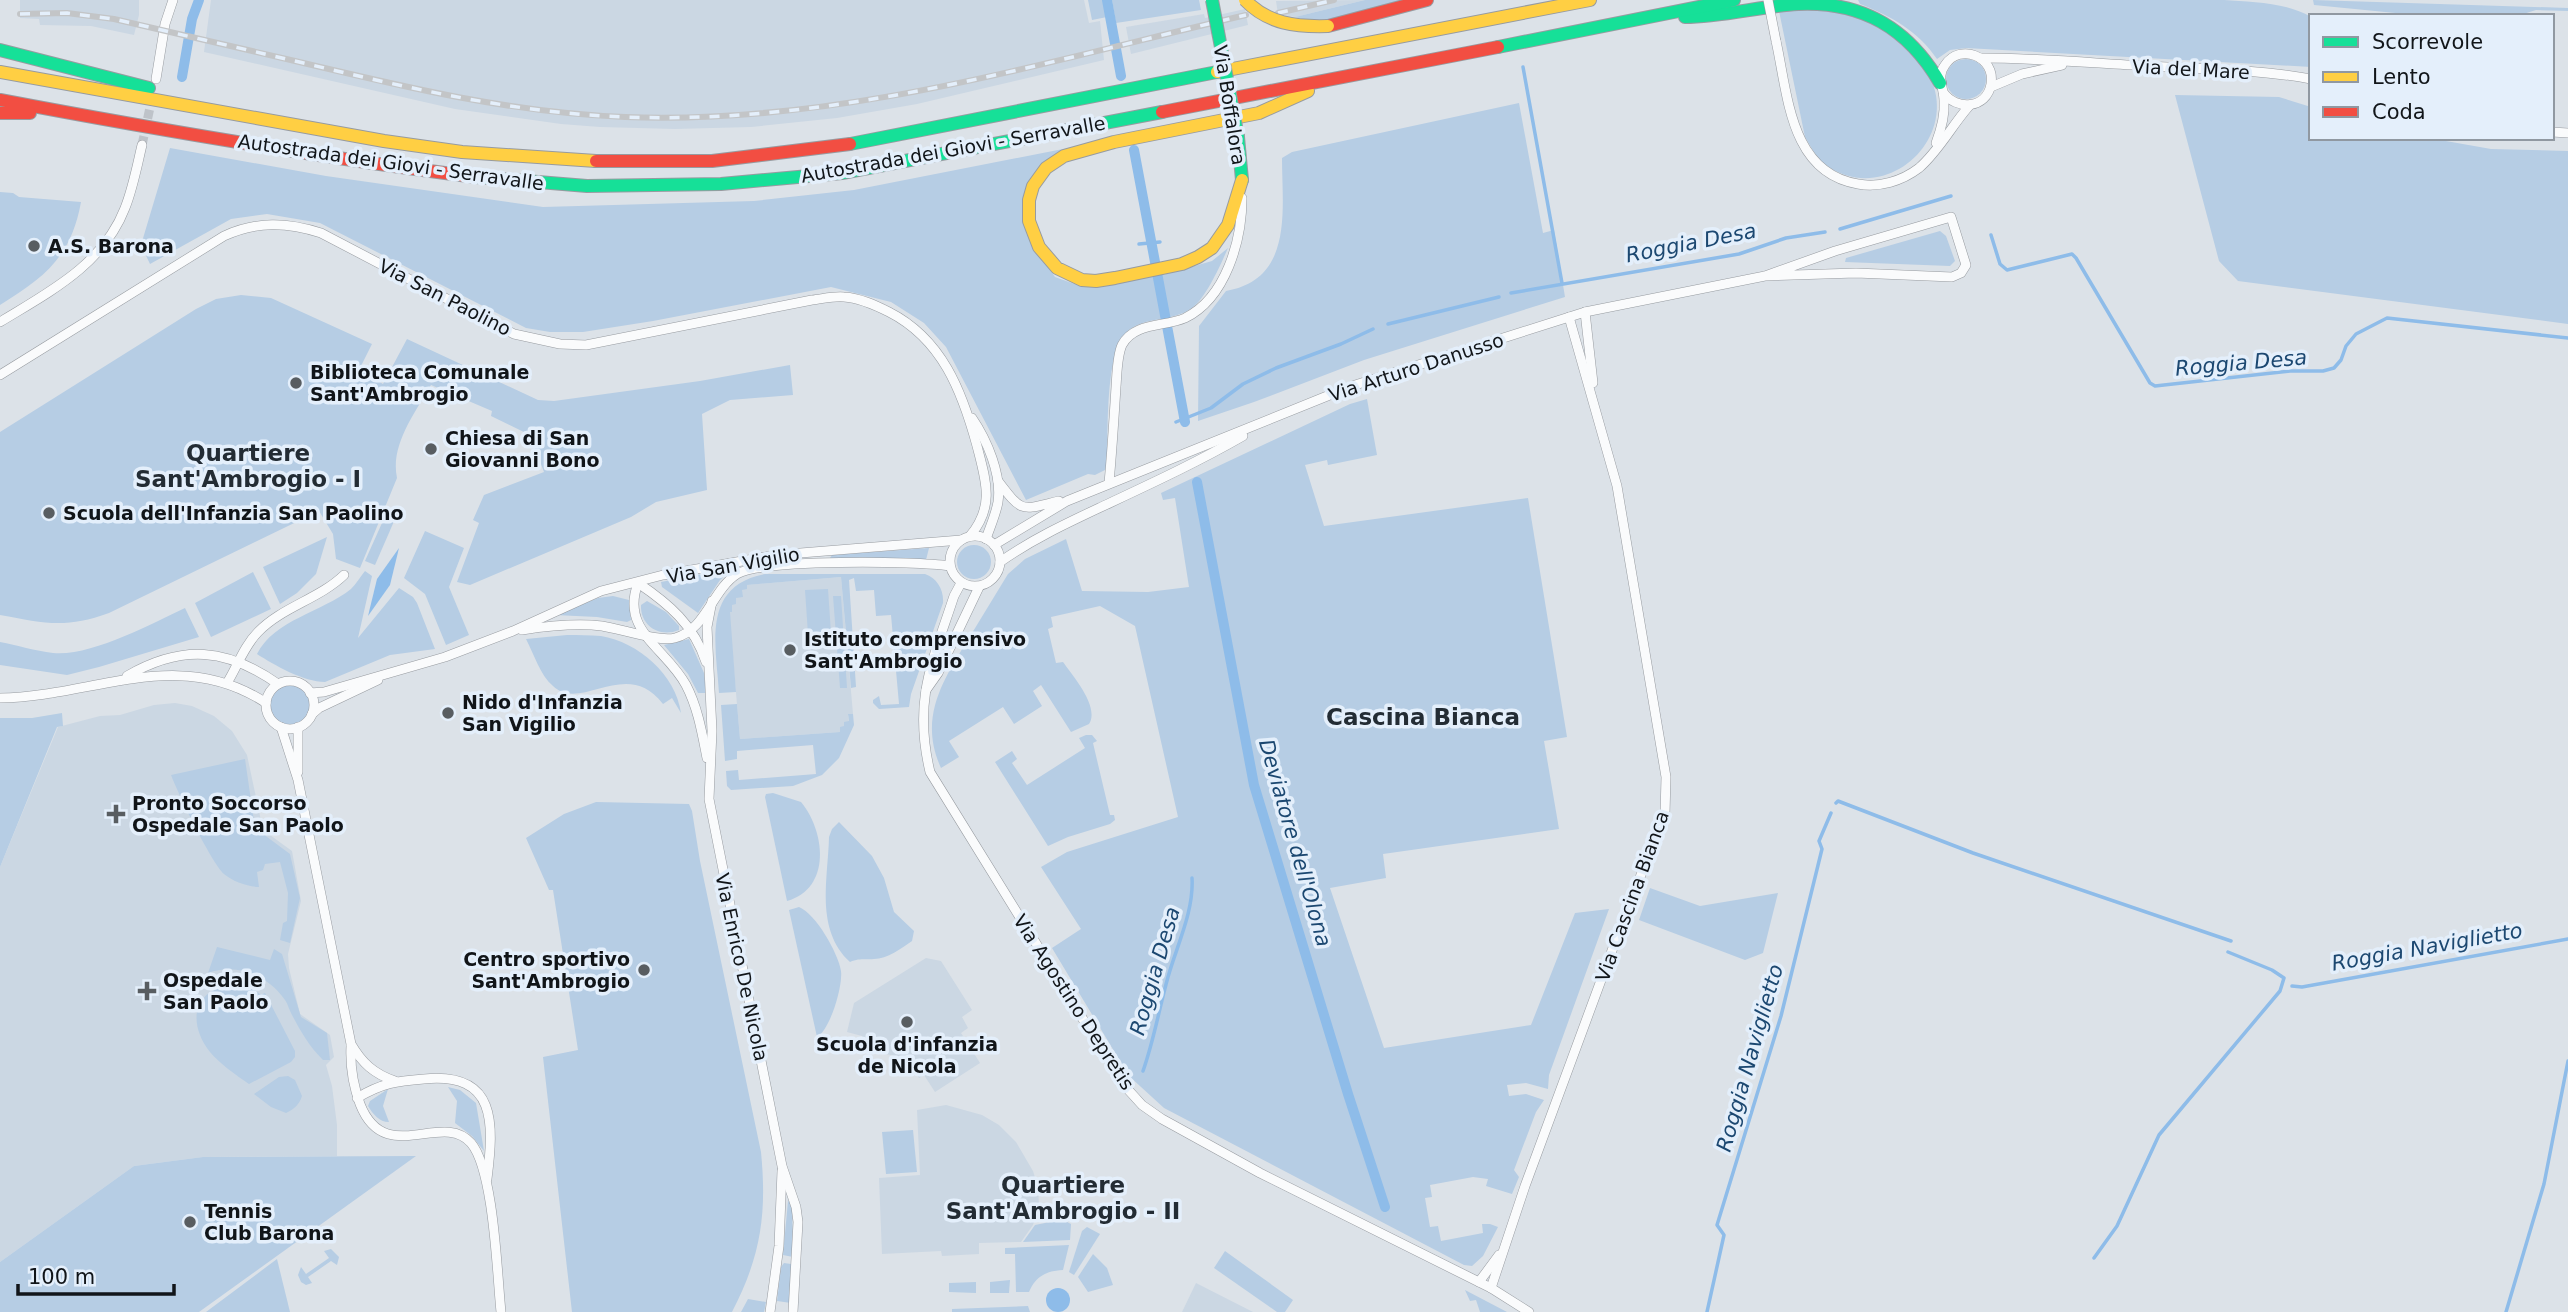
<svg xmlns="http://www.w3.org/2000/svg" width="2568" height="1312" viewBox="0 0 2568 1312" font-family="'DejaVu Sans',sans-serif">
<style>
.built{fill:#cbd7e3}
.green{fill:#b6cde4}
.water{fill:#8ebce9}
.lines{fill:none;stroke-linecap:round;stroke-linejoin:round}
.stream{stroke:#8ebce9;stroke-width:3.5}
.canal{stroke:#8ebce9;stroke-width:10}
.street-tunnel{stroke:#bec3c9;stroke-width:9;stroke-dasharray:9 4.5;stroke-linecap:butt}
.street-casing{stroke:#979ba0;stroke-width:10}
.fast-casing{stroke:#979ba0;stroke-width:14}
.slow-casing{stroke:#979ba0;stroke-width:14}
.jam-casing{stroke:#979ba0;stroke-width:14}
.street{stroke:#fafbfc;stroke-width:9}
.fast{stroke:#16e098;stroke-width:12}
.slow{stroke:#ffcf43;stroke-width:12}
.jam{stroke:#f24e42;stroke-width:12}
.rail-casing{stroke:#c3c5c7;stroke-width:6}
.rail{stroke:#e4effb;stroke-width:3.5;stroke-dasharray:10;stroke-linecap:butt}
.street-bridge-casing{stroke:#979ba0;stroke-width:10;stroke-linecap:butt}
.fast-bridge-casing{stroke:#979ba0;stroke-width:14;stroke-linecap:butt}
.slow-bridge-casing{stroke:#979ba0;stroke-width:14;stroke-linecap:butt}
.street-bridge{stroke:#fafbfc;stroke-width:9}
.fast-bridge{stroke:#16e098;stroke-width:12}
.slow-bridge{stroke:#ffcf43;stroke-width:12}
.poi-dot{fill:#585d61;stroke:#e4effb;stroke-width:2.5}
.labels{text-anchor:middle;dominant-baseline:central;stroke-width:7;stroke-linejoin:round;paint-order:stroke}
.street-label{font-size:19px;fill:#111519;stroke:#e4effb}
.poi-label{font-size:19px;font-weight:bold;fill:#111519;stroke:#e4effb;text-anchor:start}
.water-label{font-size:21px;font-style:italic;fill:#1c4871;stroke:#e4effb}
.quarter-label{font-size:23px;font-weight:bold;fill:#232c34;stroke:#e4effb}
</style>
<rect width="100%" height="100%" fill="#dce2e8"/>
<g class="built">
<polygon points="20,0 139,0 139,15 134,35 91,26 40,25 39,19 20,18"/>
<polygon points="211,0 1084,0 1089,23 1100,21 1104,60 917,104 837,118 751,127 675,129 600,127 561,124 455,109 204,52"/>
<polygon points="1365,0 1295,17 1278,14 1276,1"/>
<polygon points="1245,9 1248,25 1131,54 1126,27 1204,14 1205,18"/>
<polygon points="841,577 853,714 848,715 849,722 840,732 740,739 729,612 731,605 746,585"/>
<polygon points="175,703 192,706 214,716 232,731 247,755 263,830 292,851 301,901 288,954 289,968 300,1014 330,1035 334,1057 326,1065 332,1086 337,1125 337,1156 203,1157 134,1166 0,1262 0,867 58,727 100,716 120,715 154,705"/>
<polygon points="926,958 941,961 972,1010 962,1017 968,1028 961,1033 980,1063 935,1092 924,1075 919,1078 910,1063 902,1067 895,1056 872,1051 862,1036 847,1032 854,1003"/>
<polygon points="946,1105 982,1115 999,1125 1016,1142 1033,1171 1038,1187 1039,1206 1033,1225 1021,1242 979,1243 979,1254 942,1256 941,1251 882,1254 879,1178 920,1175 917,1110"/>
<polygon points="1196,1283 1253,1312 1182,1312"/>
</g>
<g class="green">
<polygon points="1088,0 1104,0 1107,17 1092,20"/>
<polygon points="1112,0 1199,0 1201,10 1116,23"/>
<path d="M1365,0H1402C1371,8 1325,27 1295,17Z"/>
<path d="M1858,0H2224C2251,2 2286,2 2311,17V67L1966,48L1950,50L1937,59C1918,31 1891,16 1860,4Z"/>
<polygon points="2313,0 2568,8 2568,11 2536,10 2517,16 2426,16 2314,5"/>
<path d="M1779,11C1799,11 1823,8 1843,13C1871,19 1898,33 1915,56C1919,61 1925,67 1928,73C1963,136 1888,207 1827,166C1817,159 1811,147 1805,137Z"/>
<circle cx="1966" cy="79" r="20"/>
<polygon points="2175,95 2279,97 2311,107 2311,138 2429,138 2491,149 2568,151 2568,324 2238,281 2219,261"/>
<path d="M1519,103L1543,233L1554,230L1565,297L1364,360L1254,402L1198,421L1199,326L1226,291C1294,279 1282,210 1282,158L1292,152Z"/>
<path d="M170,148L326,176L543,207L754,201L854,190L1063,149L1028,188L1030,242L1055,277L1080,286L1163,275L1212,261L1228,248C1221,264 1206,298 1192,308C1172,323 1139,315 1123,336C1105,362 1108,436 1107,469L1095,475L1088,474L1026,500L946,347L924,323L891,302L831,287L653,321L583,332H550L526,328L320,223L267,214L231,219L150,264L141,245Z"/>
<path d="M0,192L13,193L19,197L81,202C71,257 45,277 0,305Z"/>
<polygon points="1940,231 1946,236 1955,261 1950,266 1845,262 1846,258"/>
<path d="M241,295L271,298L372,344L359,370L383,384L407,339L538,400L554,401L700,381L790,365L793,395L730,400L702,414L707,490L656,502L631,517L470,585L457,582L479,523L473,520L484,495L544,472L530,435L491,416L492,411L431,385C415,413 390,445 397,478L360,568L336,559L333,534L319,511L109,613C65,629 44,623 0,615V432L196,309L216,299Z"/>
<path d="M1367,399L1377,455L1328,465L1327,460L1305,465L1324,526L1528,498L1567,737L1544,741L1559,829L1383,854L1386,878L1330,888L1384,1048L1531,1025L1575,913L1609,909L1549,1075L1548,1089L1526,1083L1507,1085L1509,1096L1526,1094L1544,1100L1536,1112L1514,1170L1519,1177L1512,1194L1486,1186L1488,1179L1473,1177L1430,1185L1432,1197L1425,1198L1430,1227L1438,1226L1441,1241L1483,1233L1482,1224H1490L1498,1227L1483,1256L1472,1266L1464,1265L1164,1108L1129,1076L1052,948L1081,929L1041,867L1067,852L1178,817L1135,626L1100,606L1051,617L1053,627L1048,629L1056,663L1063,662C1073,676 1100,707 1089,724L1071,732L1041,685L1033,691L1042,706L1014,724L1003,707L949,741L959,757L941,768C918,718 943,680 969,638C982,617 995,595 1008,574L1025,559L1066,539L1082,591L1148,592L1189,587L1175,498L1163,500L1161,493L1350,404Z"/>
<polygon points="386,514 395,519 375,565 365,561"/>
<polygon points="425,531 464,548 449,587 469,635 446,645 425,594 404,578"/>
<polygon points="327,537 316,574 297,593 280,604 263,567"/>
<circle cx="974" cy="562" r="17"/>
<polygon points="929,548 926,560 830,558 832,555"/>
<polygon points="728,569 728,573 720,580 698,613 662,587 661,582"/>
<path d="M365,571L372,576L358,638L399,588L413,597L417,603L435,649L390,655L325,682C304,682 274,665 257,654C274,620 322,612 351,589C356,584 360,577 365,571Z"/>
<polygon points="253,572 271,609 211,637 195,603"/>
<path d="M765,574H925C937,578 944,590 943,603L911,694L909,707L879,709L873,703V700L879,696L881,705L899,704L891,615L876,616L874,590L856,591L854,578L849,580L856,687L851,688L841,577L747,585V589L742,590L743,597L736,598V604L732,605V612H730L736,692L719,693C716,645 701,586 765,574Z"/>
<polygon points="828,589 831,633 808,634 805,590"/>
<polygon points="613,596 629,600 631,620 627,622 597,617 555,615 598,598"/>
<polygon points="833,596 841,596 847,688 840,688"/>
<path d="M647,601L666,612L679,626V630C660,638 640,626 641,605Z"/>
<path d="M185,608L199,637L99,667L67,675L0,665V642C17,645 35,651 53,653C90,657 151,624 185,608Z"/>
<path d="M567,635C578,635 590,635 601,636C638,642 676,675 681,713L672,698L663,704C627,656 581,713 553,686C540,675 534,654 526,639Z"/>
<polygon points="689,639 704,673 706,693 698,693 688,674 664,645"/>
<circle cx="290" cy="705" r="20"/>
<polygon points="737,704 740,739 840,732 840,727 844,726 844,722 849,721 848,714 853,714 854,725 839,758 822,775 793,786 731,790 727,786 726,771 738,770 739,780 816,774 813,745 737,751 737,759 725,761 721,705"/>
<polygon points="62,713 63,726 57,727 0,867 0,718 32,718"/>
<polygon points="1086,735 1092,735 1097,741 1093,743 1110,815 1114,815 1115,820 1110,824 1068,837 1048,846 995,762 1012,751 1017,759 1012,763 1027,785 1085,748 1079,738"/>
<path d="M245,759L255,828L290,854L300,898L290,943L280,940L283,923L287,921L288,893L280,862L265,864L263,870L257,872L259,887C248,887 232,881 224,874C211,862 178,793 171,775Z"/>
<path d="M773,793L801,802C825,831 832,888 787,901L765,797L766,794Z"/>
<path d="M596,802L689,804L692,811L700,861L761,1152C767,1214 761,1256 732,1312H572L543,1057L578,1050L553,890H549L526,838L564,814Z"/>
<path d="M839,822L872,856L884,878L894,912L914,931L912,941C902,948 887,959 874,959C864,960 859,958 850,962C815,929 828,880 829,837L832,829Z"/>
<polygon points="1650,888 1700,906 1778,893 1763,953 1745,960 1639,920"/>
<path d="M799,907C816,914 838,953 841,971C843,986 830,1030 817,1037L789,910Z"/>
<path d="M217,947L270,960L274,949L282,954L301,1017L327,1033L330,1060H323C309,1046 301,1032 292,1015C289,1010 288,1004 285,1000C267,974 236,963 208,973Z"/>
<path d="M235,985L255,990L261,995L265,993L295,1051V1057L291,1062L249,1084C236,1075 220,1064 210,1052C186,1022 194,987 235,985Z"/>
<path d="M288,1076L295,1080L302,1096C299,1105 294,1109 286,1113L271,1107L254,1094L279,1077Z"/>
<polygon points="448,1087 460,1090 476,1103 484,1151 472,1136 455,1123 457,1101"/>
<path d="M388,1089L383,1106L389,1122C379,1122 373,1114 368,1106L370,1101Z"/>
<polygon points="913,1130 917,1172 886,1174 882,1132"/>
<polygon points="416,1156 199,1312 0,1312 0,1262 134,1166 203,1157"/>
<polygon points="788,1201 792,1203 793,1257 783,1255"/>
<polygon points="1050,1222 1067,1222 1071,1224 1070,1240 1023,1242 1035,1225"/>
<polygon points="1087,1227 1100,1234 1074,1275 1069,1272 1082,1231"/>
<path d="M1069,1245L1063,1270C1046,1271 1036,1276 1029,1292H1016L1015,1254H1005V1248Z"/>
<polygon points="331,1249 339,1257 337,1265 331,1261 308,1277 312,1283 306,1285 301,1282 298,1275 301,1267 306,1274 329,1258 324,1251"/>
<polygon points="1225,1251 1293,1300 1285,1312 1277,1312 1214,1268"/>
<polygon points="1093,1254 1107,1268 1113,1285 1088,1292 1078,1277"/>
<polygon points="277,1259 290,1312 206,1312"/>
<polygon points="784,1263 791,1264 793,1267 791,1303 777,1301 781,1267"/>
<polygon points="1010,1280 1009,1293 990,1293 990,1282"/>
<polygon points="976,1282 976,1293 949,1292 949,1283"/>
<polygon points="1465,1290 1507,1312 1480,1312 1476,1300 1470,1301"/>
<polygon points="748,1299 766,1302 764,1312 741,1312"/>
<polygon points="1028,1306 1030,1312 952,1312 952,1309"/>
</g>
<g class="water">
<polygon points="399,548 390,585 368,616 377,579"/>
<circle cx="1058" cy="1300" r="12"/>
</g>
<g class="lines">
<g class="stream">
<polyline points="1523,67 1562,283"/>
<polyline points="1840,229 1951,196"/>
<polyline points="1991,235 2000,264 2007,270 2072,254 2076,258 2150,383 2155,386 2290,371 2323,371 2334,368 2341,360 2346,346 2356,334 2387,318 2568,338"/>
<polyline points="1139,244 1160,242"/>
<polyline points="1511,293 1739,254 1786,238 1825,232"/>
<polyline points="1388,324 1499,297"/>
<polyline points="1176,422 1211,408 1243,384 1276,368 1341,344 1373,329"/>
<polyline points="1836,803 1838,801 1973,853 2231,941"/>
<polyline points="2292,986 2302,987 2568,939"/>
<path d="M1143,1071C1154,1040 1159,1009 1168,977C1177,945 1194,911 1192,878"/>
<polyline points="2094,1258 2117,1226 2159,1135 2280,991 2284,978 2272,970 2228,952"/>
<polyline points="1707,1312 1724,1235 1717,1225 1781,1016 1822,849 1819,841 1831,813"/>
<polyline points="2506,1312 2544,1184 2568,1061"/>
</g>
<g class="canal">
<polyline points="1107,0 1121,76"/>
<polyline points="182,77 192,19 199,0"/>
<polyline points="1134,150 1185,422"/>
<polyline points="1197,482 1254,785 1348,1094 1385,1207"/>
</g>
<polyline class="street-tunnel" points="142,145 152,98"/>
<defs>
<g id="street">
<path d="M1776,41C1788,95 1790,173 1858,184C1879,188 1902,181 1919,168C1939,151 1952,125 1970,105"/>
<path d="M1980,58C2036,58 2091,63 2146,66C2200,69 2257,69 2311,79"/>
<polyline points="156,79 165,24 173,0"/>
<polyline points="1991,87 2022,74 2062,65"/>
<polyline points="2552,132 2568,133"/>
<path d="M1936,143C1941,130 1945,115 1944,101C1944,87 1936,77 1945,65C1960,42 1996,57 1991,84C1987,109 1956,111 1943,92"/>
<polyline points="1585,312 1593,383"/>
<path d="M0,322C49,292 103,265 125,208C133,188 137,166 142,145"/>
<path d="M0,375L224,236C257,221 287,222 321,233L514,334L560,344L586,345L812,300C822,299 833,296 844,297C860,298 875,305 889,312C942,339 962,391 977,446C986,481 995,506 970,536"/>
<path d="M972,418C987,440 1002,475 998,502C996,514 990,527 986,539"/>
<path d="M998,481C1023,514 1021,510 1059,501"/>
<path d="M1109,483C1112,451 1114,419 1116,387C1117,374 1117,356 1122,345C1134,322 1165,327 1185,318C1226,298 1242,240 1242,198"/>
<circle cx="975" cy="561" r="25"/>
<polyline points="994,545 1067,501 1352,386 1585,312 1765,276 1835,251 1951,217 1966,265 1961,273 1952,277 1856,273 1765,276"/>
<path d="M1000,562C1031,540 1065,524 1099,508C1148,485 1196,463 1243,436"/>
<path d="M638,583C620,631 666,648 686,685C698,708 702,733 707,758"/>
<path d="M638,583C669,604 694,625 706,662"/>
<path d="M961,583L954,596C932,663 913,700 930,772L1123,1084L1142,1105L1162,1119L1260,1173L1491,1288L1529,1312"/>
<polyline points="712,601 707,627 712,731 709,799 782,1166 796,1207 798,1222 793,1312"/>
<path d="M522,630C548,626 576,623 602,626C621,629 659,642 675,638C706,630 712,590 737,574C762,559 916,561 950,566"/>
<path d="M127,676C182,644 227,648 278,684"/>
<circle cx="290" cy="705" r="24"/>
<path d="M227,683C237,667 244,646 258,632C282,607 319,599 344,575"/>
<polyline points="926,690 938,673 979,587"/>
<polyline points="310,693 324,692 445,657 513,631 601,591 663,575 776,555 961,540"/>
<path d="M0,698C92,697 179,645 266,703"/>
<polyline points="312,714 319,708 378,680"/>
<path d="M281,727L298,780L351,1044C362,1063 374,1074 395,1081"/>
<polyline points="298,772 298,727"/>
<path d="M351,1046C350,1066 353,1085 360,1104C385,1168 442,1110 471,1143C494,1170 497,1274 501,1312"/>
<path d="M357,1098C382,1083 397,1081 424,1079C497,1072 494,1123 487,1179"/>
<polyline points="1479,1282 1499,1255"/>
<polyline points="1491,1288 1525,1186 1624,918 1665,814 1666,777 1617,486 1569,317"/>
<polyline points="770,1312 779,1246 782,1171"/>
</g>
<g id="fast">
<path d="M1685,17C1723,17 1760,6 1798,4C1862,1 1908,28 1940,83"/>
<polyline points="1498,47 1734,0"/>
<polyline points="0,50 149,88"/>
<polyline points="1238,137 1242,180"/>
<polyline points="850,144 1217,72"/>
<polyline points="476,177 587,186 721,184 842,173 1162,112"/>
</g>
<g id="slow">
<polyline points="0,72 384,141 462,152 596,161"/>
<polyline points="1217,72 1590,0"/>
<polyline points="1242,180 1228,225 1212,248 1198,257 1182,264 1115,278 1096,281 1082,280 1057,268 1039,247 1029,221 1029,200 1033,186 1046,168 1064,156 1114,142 1259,113 1308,91"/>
</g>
<g id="jam">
<polyline points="1328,26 1427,0"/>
<path d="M0,100C158,130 317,157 476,177"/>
<polyline points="1162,112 1498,47"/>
<polyline points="0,113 30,113"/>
<polyline points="596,161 712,161 850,144"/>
</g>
</defs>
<use href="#street" class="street-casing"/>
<use href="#fast" class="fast-casing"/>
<use href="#slow" class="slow-casing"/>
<use href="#jam" class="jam-casing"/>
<use href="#street" class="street"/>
<use href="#fast" class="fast"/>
<use href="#slow" class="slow"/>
<use href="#jam" class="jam"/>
<defs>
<g id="rail">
<polyline points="1278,13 1334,0"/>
<path d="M20,14L67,13L114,19C174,33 235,47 295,61C404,87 513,113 625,117C839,125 1040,63 1246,15"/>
</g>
</defs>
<use href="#rail" class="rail-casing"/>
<use href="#rail" class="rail"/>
<defs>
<polyline id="street-bridge" points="1768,0 1776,41"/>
<polyline id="fast-bridge" points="1212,0 1238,137"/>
<path id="slow-bridge" d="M1245,0C1268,24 1296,27 1328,26"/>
</defs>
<use href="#street-bridge" class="street-bridge-casing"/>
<use href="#fast-bridge" class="fast-bridge-casing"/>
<use href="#slow-bridge" class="slow-bridge-casing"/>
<use href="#street-bridge" class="street-bridge"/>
<use href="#fast-bridge" class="fast-bridge"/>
<use href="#slow-bridge" class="slow-bridge"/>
</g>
<g class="poi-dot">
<circle cx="34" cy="246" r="7"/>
<circle cx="296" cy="383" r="7"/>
<circle cx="431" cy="449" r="7"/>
<circle cx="49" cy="513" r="7"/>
<circle cx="790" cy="650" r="7"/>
<circle cx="448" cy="713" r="7"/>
<path d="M112.5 803.5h7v7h7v7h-7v7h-7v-7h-7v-7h7z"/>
<circle cx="644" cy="970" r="7"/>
<path d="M143.5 980.5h7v7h7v7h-7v7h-7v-7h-7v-7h7z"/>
<circle cx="907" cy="1022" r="7"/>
<circle cx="190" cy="1222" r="7"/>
</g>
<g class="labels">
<g class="street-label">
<text transform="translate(2191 69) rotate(3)">Via del Mare</text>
<text transform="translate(1230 105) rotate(81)">Via Boffalora</text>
<text transform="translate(953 149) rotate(-10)">Autostrada dei Giovi - Serravalle</text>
<text transform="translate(391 162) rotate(8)">Autostrada dei Giovi - Serravalle</text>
<text transform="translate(445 297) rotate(27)">Via San Paolino</text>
<text transform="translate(1416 367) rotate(-18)">Via Arturo Danusso</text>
<text transform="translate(733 565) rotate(-10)">Via San Vigilio</text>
<text transform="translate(1632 896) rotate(-70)">Via Cascina Bianca</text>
<text transform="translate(742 967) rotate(78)">Via Enrico De Nicola</text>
<text transform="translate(1074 1002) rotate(57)">Via Agostino Depretis</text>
</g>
<g class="poi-label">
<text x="48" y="246">A.S. Barona</text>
<text x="310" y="372">Biblioteca Comunale<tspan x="310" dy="22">Sant'Ambrogio</tspan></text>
<text x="445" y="438">Chiesa di San<tspan x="445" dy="22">Giovanni Bono</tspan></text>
<text x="63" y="513">Scuola dell'Infanzia San Paolino</text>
<text x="804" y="639">Istituto comprensivo<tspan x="804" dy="22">Sant'Ambrogio</tspan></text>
<text x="462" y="702">Nido d'Infanzia<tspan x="462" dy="22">San Vigilio</tspan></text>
<text x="132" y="803">Pronto Soccorso<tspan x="132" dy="22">Ospedale San Paolo</tspan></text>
<text x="630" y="959" text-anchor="end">Centro sportivo<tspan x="630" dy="22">Sant'Ambrogio</tspan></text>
<text x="163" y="980">Ospedale<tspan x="163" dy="22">San Paolo</tspan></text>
<text x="907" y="1044" text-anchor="middle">Scuola d'infanzia<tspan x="907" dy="22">de Nicola</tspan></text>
<text x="204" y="1211">Tennis<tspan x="204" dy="22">Club Barona</tspan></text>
</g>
<g class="water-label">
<text transform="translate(1691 243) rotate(-11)">Roggia Desa</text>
<text transform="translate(2241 363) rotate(-5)">Roggia Desa</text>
<text transform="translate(1295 843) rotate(74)">Deviatore dell'Olona</text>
<text transform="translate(2427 947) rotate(-10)">Roggia Naviglietto</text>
<text transform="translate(1155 971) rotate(-74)">Roggia Desa</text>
<text transform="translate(1750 1058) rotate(-74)">Roggia Naviglietto</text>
</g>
<g class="quarter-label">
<text x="248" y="453">Quartiere<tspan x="248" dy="26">Sant'Ambrogio - I</tspan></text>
<text x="1423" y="717">Cascina Bianca</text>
<text x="1063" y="1185">Quartiere<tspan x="1063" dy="26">Sant'Ambrogio - II</tspan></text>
</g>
</g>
<rect x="2309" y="14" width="245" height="126" fill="#e4effb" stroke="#9098a1" stroke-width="2"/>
<rect x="2323" y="37" width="35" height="10" fill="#16e098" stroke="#9098a1" stroke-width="2"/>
<text x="2372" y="49" font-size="21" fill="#111519">Scorrevole</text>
<rect x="2323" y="72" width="35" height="10" fill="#ffcf43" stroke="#9098a1" stroke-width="2"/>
<text x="2372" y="84" font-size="21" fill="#111519">Lento</text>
<rect x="2323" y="107" width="35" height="10" fill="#f24e42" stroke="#9098a1" stroke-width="2"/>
<text x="2372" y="119" font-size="21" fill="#111519">Coda</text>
<path d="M18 1284v10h156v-10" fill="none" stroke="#111519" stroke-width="3.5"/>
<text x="28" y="1284" font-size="21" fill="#111519" stroke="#e4effb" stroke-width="5" paint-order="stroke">100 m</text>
</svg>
